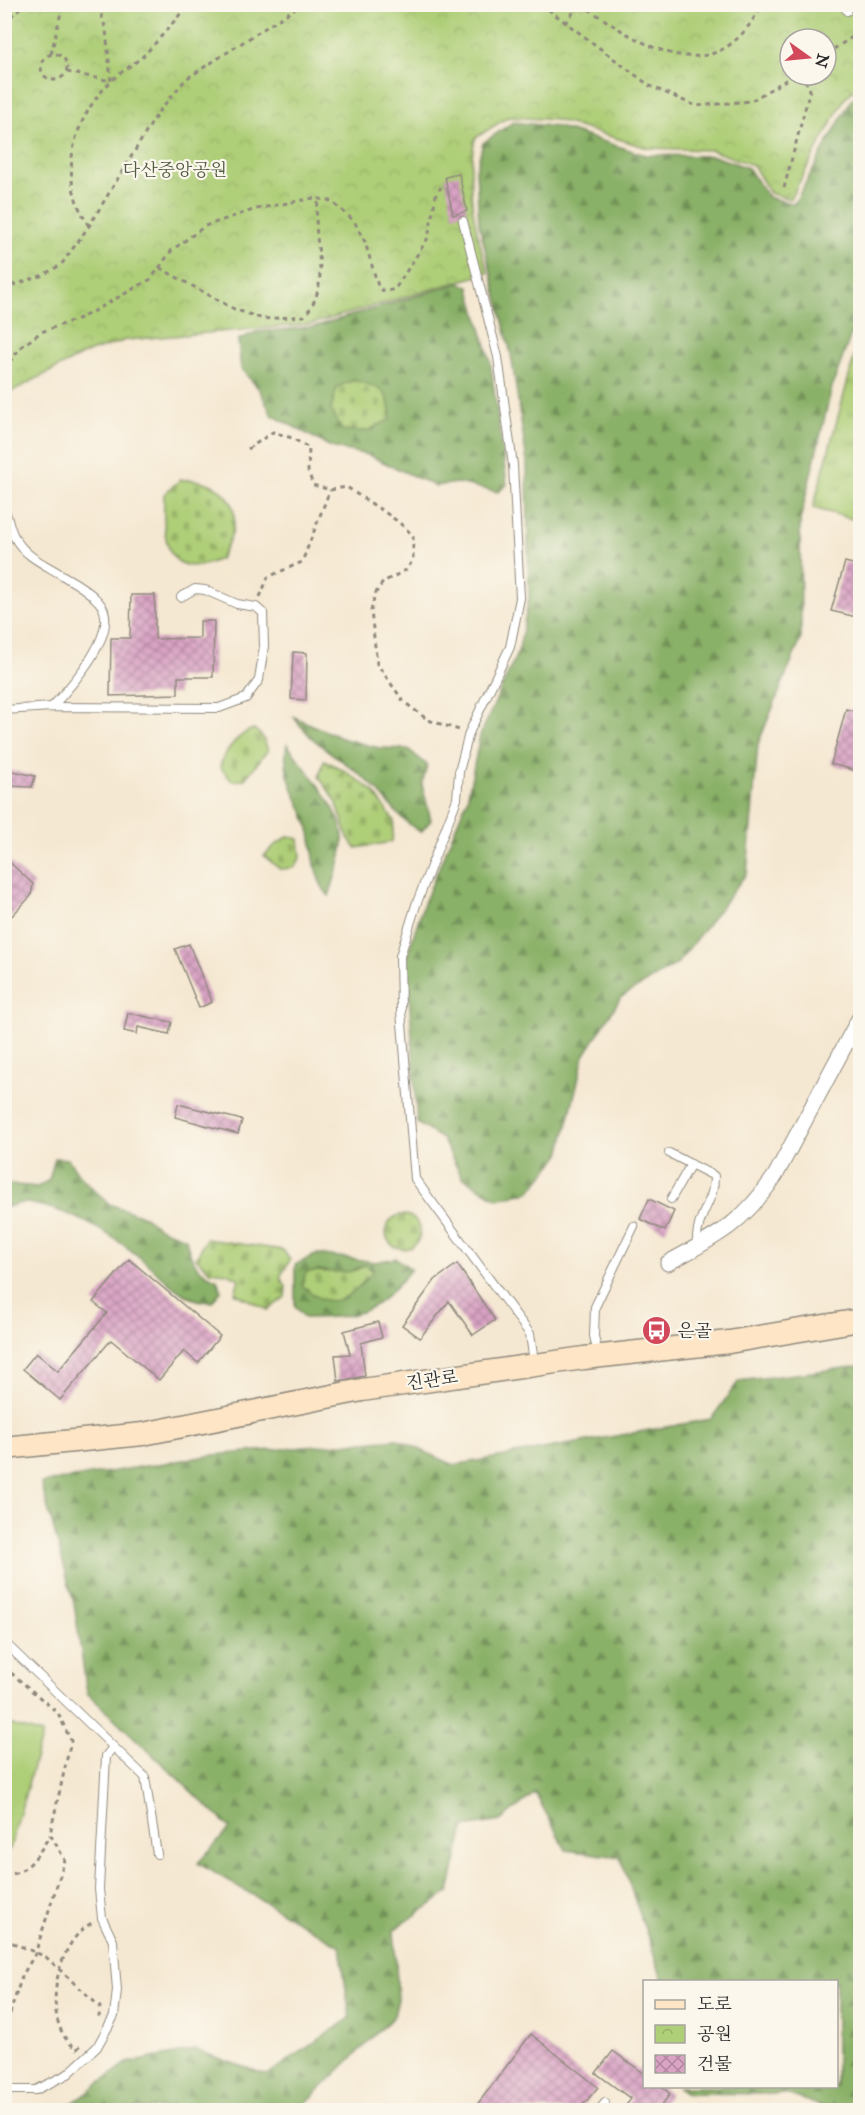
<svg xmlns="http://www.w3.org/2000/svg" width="865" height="2115" viewBox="0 0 865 2115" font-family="'IM FELL Great Primer','Noto Serif KR',serif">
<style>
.grass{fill:url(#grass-tufts);stroke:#6c7c51;stroke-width:1.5}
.forest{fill:url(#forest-firs);stroke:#5a6e4a;stroke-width:1.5;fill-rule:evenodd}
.cemetery{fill:url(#cemetery-stones);stroke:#6c7c51;stroke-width:1.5}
.park{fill:url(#park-crowns);stroke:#6c7c51;stroke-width:1.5;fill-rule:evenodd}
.pitch{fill:#aece77;stroke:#6c7c51;stroke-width:1.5}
.building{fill:url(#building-cross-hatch)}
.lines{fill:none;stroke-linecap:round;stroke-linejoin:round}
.service-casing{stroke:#908a7e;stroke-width:10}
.minor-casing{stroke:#908a7e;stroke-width:17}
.secondary-casing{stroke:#908a7e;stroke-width:25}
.path{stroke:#908a7e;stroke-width:3;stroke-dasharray:4.5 4.5;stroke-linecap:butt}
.service{stroke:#fff;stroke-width:8}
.minor{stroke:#fff;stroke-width:15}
.secondary{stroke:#fde5c5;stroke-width:22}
.labels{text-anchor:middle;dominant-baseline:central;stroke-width:4.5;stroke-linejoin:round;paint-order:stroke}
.park-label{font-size:18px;fill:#525c42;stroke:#fbf7ec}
.poi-label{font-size:18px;fill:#2b2b2b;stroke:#fbf7ec;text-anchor:start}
.street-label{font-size:18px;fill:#2b2b2b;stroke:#fbf7ec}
</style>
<defs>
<pattern id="grass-tufts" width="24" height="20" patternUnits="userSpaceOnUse" patternTransform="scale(1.5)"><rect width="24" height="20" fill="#aece77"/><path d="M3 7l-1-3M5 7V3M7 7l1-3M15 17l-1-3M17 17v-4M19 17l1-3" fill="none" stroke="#96b167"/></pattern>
<pattern id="forest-firs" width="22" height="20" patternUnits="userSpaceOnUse" patternTransform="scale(1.5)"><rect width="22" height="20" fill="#8ab168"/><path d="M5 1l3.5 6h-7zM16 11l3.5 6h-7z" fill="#719056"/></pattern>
<pattern id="cemetery-stones" width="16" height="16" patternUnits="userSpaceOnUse" patternTransform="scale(1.5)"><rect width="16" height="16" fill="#aece77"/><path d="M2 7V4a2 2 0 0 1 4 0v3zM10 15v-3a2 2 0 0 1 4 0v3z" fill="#96b167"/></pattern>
<pattern id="park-crowns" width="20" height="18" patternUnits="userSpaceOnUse" patternTransform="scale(1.5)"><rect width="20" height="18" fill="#aece77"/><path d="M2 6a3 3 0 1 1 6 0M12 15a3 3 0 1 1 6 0" fill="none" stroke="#96b167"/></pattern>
<pattern id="building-cross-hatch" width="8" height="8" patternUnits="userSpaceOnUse" patternTransform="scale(1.5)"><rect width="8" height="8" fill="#d9a3c4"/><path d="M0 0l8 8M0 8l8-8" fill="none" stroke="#b0859f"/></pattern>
</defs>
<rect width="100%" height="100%" fill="#fbf7ec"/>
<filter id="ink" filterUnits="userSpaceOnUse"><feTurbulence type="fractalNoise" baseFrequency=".0167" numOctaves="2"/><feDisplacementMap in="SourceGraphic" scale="12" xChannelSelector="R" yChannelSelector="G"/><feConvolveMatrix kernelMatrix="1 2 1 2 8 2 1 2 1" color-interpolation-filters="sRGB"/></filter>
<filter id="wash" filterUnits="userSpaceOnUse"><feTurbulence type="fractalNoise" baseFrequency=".008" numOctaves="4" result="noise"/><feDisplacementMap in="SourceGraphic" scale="24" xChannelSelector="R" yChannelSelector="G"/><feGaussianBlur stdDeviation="1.35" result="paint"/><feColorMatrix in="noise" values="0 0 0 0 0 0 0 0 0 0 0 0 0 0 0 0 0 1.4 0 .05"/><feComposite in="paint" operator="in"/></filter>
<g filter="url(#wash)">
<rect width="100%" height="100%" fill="#f5e8d2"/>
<polygon class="grass" points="860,336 860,521 813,508"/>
<g class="forest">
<polygon points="860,92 860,290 858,315 832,387 800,520 801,638 758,744 747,873 677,964 621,997 584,1056 560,1155 529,1192 497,1199 462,1177 442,1139 417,1123 407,956 422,908 467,800 480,736 519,649 529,598 527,462 511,354 479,224 476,170 483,143 513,122 558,127 645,155 714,156 748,168 768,197 794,204 851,100"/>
<polygon points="459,283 469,286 490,360 507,485 498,492 458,483 435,486 368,455 331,447 272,415 259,389 241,369 238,340 256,332 313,327"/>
<path d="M294,717L344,739L379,748L408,749L427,765L422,785L431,820L421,832C395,818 386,795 364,778C339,756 314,746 294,717Z"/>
<path d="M287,744C305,770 345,811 343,842C342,860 334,879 329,896C310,875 316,847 307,822C297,793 281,777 287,744Z"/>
<path d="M55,1158L68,1159L79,1175L109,1204L143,1216L161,1229L186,1238C189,1257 197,1273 217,1279L221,1291L212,1302C182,1302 165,1278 143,1260C111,1233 69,1209 27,1203C20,1202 11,1206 5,1208V1184L38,1187L49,1180Z"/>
<path d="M317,1254L375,1262L396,1258L411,1269C374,1315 362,1317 305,1318L295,1306V1265ZM365,1265L345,1299L318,1270L345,1274Z"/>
<polygon points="860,1366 860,2110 832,2110 787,2094 685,2093 678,2087 836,2086 836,1982 663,1981 620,1857 566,1850 535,1793 500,1821 464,1827 449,1892 394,1930 398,1999 394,2016 299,2110 177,2108 63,2110 127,2063 195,2050 267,2075 350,2018 340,1946 198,1863 230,1828 87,1693 74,1603 41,1483 214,1455 397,1439 454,1465 711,1419 739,1381"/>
</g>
<g class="cemetery">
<path d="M354,380C382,389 388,387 391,419L367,431L342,430L331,410L337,387Z"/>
<path d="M180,480C213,478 243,496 232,533C229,542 224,551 220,559C163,584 163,536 164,494Z"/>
<path d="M254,729L262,736L268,750L244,780L232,781L220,767C224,751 239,733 254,729Z"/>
<polygon points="324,760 345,771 373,791 394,821 392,842 356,848 348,838 336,801 319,777"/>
<polygon points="289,836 299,839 301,857 294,868 280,869 264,856 275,845"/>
<circle cx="403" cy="1232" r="17"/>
<polygon points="206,1239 283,1250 290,1260 280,1277 286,1287 285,1297 268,1310 235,1293 239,1279 228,1273 210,1271 196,1258"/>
<path d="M365,1265L373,1271C351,1298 331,1315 302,1285L306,1272C327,1268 345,1279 365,1265Z"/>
</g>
<path class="park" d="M5,5H860V84L845,98L790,199L770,193L753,165L711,150L648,148L556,120L508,117L475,138C465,187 474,225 488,273L311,324L126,340L84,354L5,395ZM790,39H826V75H790Z"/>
<polygon class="pitch" points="5,1723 42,1734 10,1849 4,1848"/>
<g id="blocks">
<g class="building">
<polygon points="459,174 467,211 453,215 445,177"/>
<polygon points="845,562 861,566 861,618 831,611"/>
<polygon points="131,595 155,595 155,639 200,638 200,621 214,621 213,677 178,677 178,694 110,696 111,638 130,638"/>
<polygon points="293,652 307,653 306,700 291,699"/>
<polygon points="846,709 861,713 861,772 831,764"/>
<polygon points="4,769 35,776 32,787 4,786"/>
<polygon points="4,857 33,884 31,896 4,924"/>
<polygon points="189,944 212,1002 199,1008 175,949"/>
<polygon points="128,1013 172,1022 169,1034 138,1027 137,1034 124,1031"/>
<polygon points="178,1104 242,1120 238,1134 175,1117"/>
<polygon points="649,1199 674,1211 665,1231 640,1219"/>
<polygon points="129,1259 220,1336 198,1363 184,1351 159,1380 111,1340 60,1400 23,1369 36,1353 58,1371 107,1313 93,1302"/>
<polygon points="457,1264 495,1320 473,1335 449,1301 420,1338 402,1325 435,1280"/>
<polygon points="378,1322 382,1337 361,1343 365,1376 338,1381 335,1355 350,1354 344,1331"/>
<polygon points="531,2034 598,2087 579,2110 473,2110"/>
<polygon points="613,2051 645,2074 645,2086 661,2086 670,2094 658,2110 622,2110 631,2099 596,2073"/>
</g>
</g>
</g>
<g filter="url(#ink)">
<use href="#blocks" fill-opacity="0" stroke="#908a7e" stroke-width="1.5"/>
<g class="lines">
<defs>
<g id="service">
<polyline points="843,4 847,11"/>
<polyline points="463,221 498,357 513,465 520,598 510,647 469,733 459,772 457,799 416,905 400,956 401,1011 415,1179 530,1334 534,1362"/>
<path d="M4,508C8,517 10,530 15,538C26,558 47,565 65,577C76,583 90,592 98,601C125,628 70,687 52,707"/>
<polyline points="4,710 52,707 219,708 246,698 259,680 264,646 263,613 256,607 237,604 205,590 195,589 181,597"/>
<path d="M669,1153L714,1176C715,1204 695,1213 697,1247"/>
<polyline points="671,1199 691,1164"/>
<polyline points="598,1355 594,1336 595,1307 634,1226"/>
<polyline points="4,1642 145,1777 157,1854"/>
<polyline points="4,2090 36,2090 68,2074 97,2047 114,2016 117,1990 113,1941 102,1918 99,1889 106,1756 113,1747"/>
<polyline points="599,2110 605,2103"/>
</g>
<path id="minor" d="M668,1263C718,1235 741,1225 775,1176L860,1017"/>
<polyline id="secondary" points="4,1448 143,1434 362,1390 584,1358 729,1342 860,1320"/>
</defs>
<use href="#service" class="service-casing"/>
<use href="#minor" class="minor-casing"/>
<use href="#secondary" class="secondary-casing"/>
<g class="path">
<polyline points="541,4 650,86 696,106 751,101 794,75"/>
<path d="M581,4C643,46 715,97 762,4"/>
<polyline points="4,23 24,4"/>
<polyline points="565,23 580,4"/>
<circle cx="54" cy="67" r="13"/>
<polyline points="51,54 63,4"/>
<polyline points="826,54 860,32"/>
<polyline points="67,72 111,81 106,30 98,4"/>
<polyline points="784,188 810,90 803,75"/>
<path d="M89,226C57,178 71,121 111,81C120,72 133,65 143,56C159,40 174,21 189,4"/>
<path d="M160,268L234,309L263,319L304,316C336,281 308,240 319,199"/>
<polyline points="4,288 41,276 61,265 89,226 159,111 186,79 302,4"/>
<polyline points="4,369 21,347 41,332 83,317 151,279 172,250 205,226 256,209 314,198 331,201 354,221 365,242 378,286 384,292 395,289 428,238 436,195 441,187"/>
<path d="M248,449L273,432L292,438L309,448L308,471L313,485L330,490L347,487C368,503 397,517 413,536V560L406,570L383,582L375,594L371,611L377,664L404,702L428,720L459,730"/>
<polyline points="260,597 268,577 302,562 330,490"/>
<polyline points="4,1667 58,1713 71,1741 50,1834 65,1860 35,1954 22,1976 4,2032"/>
<path d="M4,1875C29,1874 38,1854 50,1835"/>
<polyline points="4,1939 46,1957 100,2007 99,2017"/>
<path d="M80,2046L77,2049C39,2026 55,1941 92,1923"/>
</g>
<use href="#service" class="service"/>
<use href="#minor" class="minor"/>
<use href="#secondary" class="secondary"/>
</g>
</g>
<defs>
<symbol id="bus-disc" viewBox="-11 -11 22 22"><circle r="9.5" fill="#d1495b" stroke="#fbf7ec"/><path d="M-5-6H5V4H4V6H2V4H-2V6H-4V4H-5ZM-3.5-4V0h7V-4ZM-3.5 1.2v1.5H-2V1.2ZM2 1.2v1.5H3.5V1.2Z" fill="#fff"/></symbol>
</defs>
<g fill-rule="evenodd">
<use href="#bus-disc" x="640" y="1314" width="33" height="33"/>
</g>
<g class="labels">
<g class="park-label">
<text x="175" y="170">다산중앙공원</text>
</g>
<g class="poi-label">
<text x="677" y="1331">은골</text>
</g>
<g class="street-label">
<text transform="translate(432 1380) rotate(-8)">진관로</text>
</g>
</g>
<rect width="865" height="2115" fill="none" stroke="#fbf7ec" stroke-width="24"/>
<rect x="643" y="1980" width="195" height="108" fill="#fbf7ec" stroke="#a8a59f" stroke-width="1.5"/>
<rect x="655" y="2000" width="30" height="9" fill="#fde5c5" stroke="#a8a59f" stroke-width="1.5"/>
<text x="697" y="2010" font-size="18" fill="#2b2b2b">도로</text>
<rect x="655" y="2025" width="30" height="18" fill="url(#park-crowns)" stroke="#a8a59f" stroke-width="1.5"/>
<text x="697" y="2040" font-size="18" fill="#2b2b2b">공원</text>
<rect x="655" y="2055" width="30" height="18" fill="url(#building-cross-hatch)" stroke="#a8a59f" stroke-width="1.5"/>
<text x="697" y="2070" font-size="18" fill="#2b2b2b">건물</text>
<g transform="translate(808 57) rotate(105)"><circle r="28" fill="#fbf7ec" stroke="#a8a59f" stroke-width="1.5"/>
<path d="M0-4.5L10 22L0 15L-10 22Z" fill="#d1495b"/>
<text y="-9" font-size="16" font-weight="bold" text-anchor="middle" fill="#2b2b2b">N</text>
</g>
</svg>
